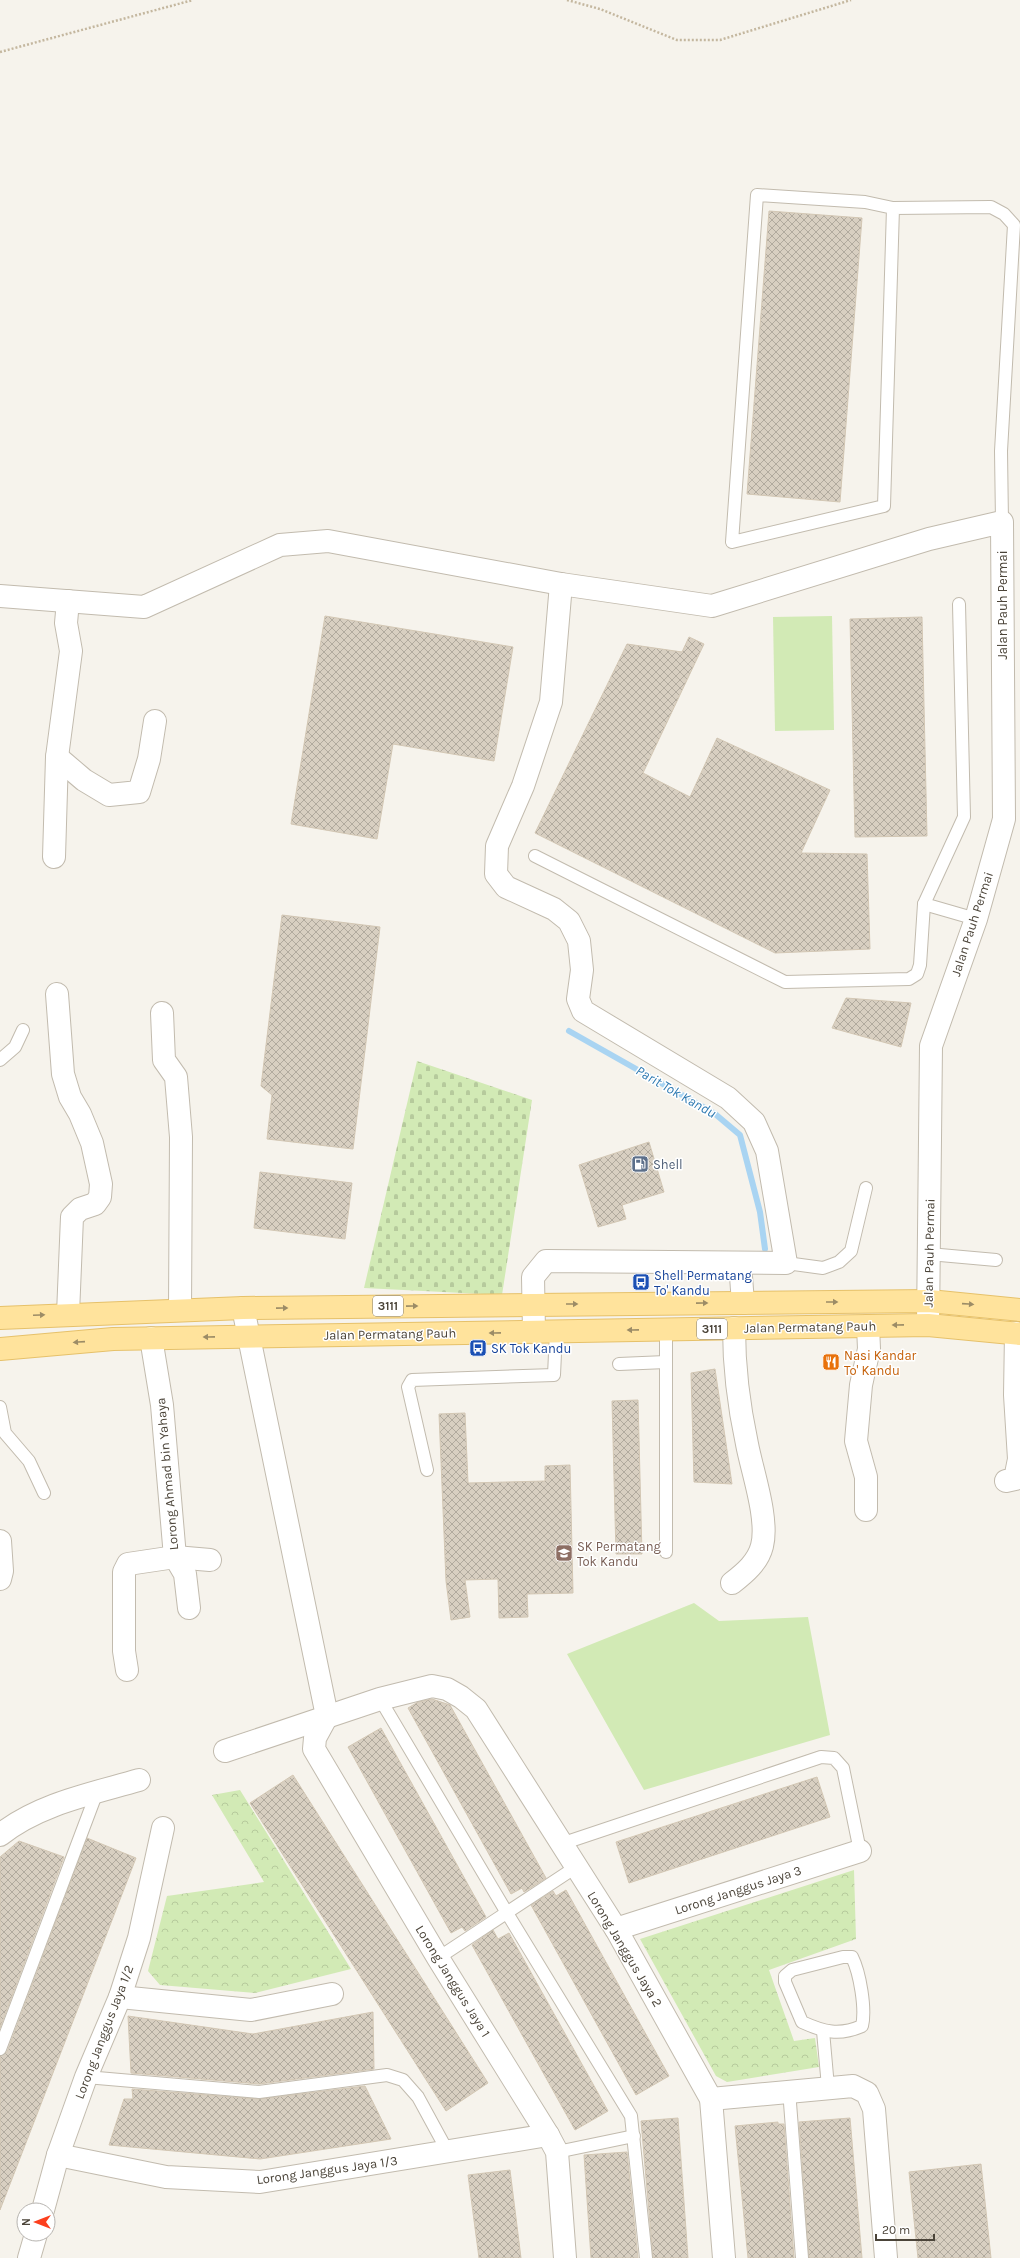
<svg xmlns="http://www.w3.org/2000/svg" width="1020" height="2258" viewBox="0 0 1020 2258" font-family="Karla,sans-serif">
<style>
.cemetery{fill:url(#cemetery-stones)}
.park{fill:url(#park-crowns)}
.pitch{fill:#d2eab5}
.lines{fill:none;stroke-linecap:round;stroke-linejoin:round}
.stream{stroke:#a9d4f2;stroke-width:6}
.building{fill:url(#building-cross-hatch);stroke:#d3c7b4}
.service-casing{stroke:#c2bbae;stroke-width:14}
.minor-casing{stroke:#c2bbae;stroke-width:24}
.primary-casing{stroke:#e6c16a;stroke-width:24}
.path{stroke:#c4b79f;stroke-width:2.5;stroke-dasharray:2 2;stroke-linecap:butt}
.service{stroke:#fff;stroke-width:12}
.minor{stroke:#fff;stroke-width:22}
.primary{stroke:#ffe39c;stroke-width:22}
.oneway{fill:#9c8c66}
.labels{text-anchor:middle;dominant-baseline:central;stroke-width:3;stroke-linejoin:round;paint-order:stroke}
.shield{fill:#fff;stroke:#817c74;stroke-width:1}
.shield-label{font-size:12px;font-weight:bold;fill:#4b4439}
.street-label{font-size:13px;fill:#4b4439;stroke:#fff}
.service-label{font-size:13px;fill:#4e5e75;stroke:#fff;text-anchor:start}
.transit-label{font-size:13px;fill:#164399;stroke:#fff;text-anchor:start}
.food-label{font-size:13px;fill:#c56008;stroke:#fff;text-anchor:start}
.education-label{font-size:13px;fill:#785e54;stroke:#fff;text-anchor:start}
.water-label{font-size:14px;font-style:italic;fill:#2e7ab2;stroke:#fff}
</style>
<defs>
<pattern id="cemetery-stones" width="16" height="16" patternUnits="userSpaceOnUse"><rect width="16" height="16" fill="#d2eab5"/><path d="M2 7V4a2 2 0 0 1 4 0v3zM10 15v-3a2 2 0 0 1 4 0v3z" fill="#b6ca9c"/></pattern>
<pattern id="park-crowns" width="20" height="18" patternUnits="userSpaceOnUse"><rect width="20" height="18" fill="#d2eab5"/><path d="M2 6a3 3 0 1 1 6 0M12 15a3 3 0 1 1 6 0" fill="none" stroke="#b6ca9c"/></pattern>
<pattern id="building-cross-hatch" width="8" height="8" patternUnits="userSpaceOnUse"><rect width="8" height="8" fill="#d8cfc1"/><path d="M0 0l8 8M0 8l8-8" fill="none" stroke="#b1aa9e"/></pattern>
</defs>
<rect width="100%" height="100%" fill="#f6f3ec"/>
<polygon class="cemetery" points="417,1061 532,1100 502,1295 364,1288"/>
<g class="park">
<polygon points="240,1790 351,1969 255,1993 160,1985 148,1971 167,1896 264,1882 212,1795"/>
<polygon points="854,1870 856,1939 769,1970 794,2041 815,2038 819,2067 727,2082 716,2076 640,1939"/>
</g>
<g class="pitch">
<polygon points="832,616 834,730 775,731 773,617"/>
<polygon points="694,1603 719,1621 808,1617 830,1735 644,1790 567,1654"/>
</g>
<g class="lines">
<polyline class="stream" points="569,1031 714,1113 740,1135 760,1212 765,1249"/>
</g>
<g class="building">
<polygon points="769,211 862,218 840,502 747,494"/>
<polygon points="325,616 513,647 494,761 393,744 377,839 291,824"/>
<polygon points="922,617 927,836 855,837 850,619"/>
<polygon points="689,637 704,644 643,773 690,797 717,738 830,790 801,853 867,854 870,949 775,953 535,833 627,644 682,652"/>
<polygon points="282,915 380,927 353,1149 267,1139 272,1095 261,1086"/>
<polygon points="846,998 911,1003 901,1047 832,1028"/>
<polygon points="649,1142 664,1192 622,1205 626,1219 598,1227 579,1165"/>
<polygon points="260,1172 352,1183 345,1239 254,1228"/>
<polygon points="715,1369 732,1484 694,1482 691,1373"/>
<polygon points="638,1400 642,1554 616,1554 612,1401"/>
<polygon points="465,1413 468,1483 545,1481 545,1466 570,1465 573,1593 527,1594 528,1617 499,1618 498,1579 465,1580 470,1617 451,1620 446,1581 439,1414"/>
<polygon points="432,1699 450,1705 546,1878 524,1892 522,1888 511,1894 408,1708 418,1702"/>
<polygon points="381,1728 486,1917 465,1931 462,1927 451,1933 348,1747"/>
<polygon points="293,1775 488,2083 446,2111 250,1803"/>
<polygon points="817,1777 830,1817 629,1883 616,1842"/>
<polygon points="87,1838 136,1858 0,2210 0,2056 7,2052"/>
<polygon points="19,1841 64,1857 0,2028 0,1857"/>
<polygon points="566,1890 669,2076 636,2095 531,1905 553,1891 556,1896"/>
<polygon points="493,1930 498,1939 509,1933 608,2111 575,2130 472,1945"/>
<polygon points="373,2012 374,2069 259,2084 131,2073 128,2016 253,2034"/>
<polygon points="365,2086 391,2139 260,2159 109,2145 124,2099 133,2099 132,2089 259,2099"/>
<polygon points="678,2118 688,2258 653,2258 641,2121"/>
<polygon points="850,2118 862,2258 809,2258 799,2122"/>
<polygon points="778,2122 778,2124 784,2124 794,2258 748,2258 735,2126"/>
<polygon points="627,2152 638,2258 591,2258 584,2155"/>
<polygon points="981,2164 991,2258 918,2258 909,2172"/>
<polygon points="510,2170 521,2258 479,2258 468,2175"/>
</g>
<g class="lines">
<defs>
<g id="service">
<polyline points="893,208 884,506 732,542 757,195 865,202 893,208 991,207 1004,214 1014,225 1001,451 1002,522"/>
<polyline points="959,604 964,817 924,904 976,919"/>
<polyline points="535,856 785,982 909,979 917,974 920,965 924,904"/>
<polyline points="0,1060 15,1047 23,1030"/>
<polyline points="929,1254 996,1260"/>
<polyline points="786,1263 823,1268 839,1262 851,1251 866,1188"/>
<polyline points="666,1330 666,1552"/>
<polyline points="619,1364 666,1362"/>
<polyline points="0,1407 5,1433 29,1461 44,1493"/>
<polyline points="427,1470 408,1387 412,1380 554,1375 556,1332"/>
<polyline points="380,1699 507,1913 631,2116 646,2258"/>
<polyline points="561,1844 821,1757 834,1758 843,1768 860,1851"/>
<path d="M843,1957H852C860,1973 866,2009 862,2026C839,2036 824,2032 802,2022L785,1982V1976L792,1970Z"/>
<polyline points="438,1958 576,1867"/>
<polyline points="823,2031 828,2087"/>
<polyline points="0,2049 97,1792"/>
<polyline points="86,2077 259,2092 387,2075 403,2080 418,2097 448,2152"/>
<polyline points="789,2090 802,2258"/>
<polyline points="557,2152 634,2136"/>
</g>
<g id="minor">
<polyline points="0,596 144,607 280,545 328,541 561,584 712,606 929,539 1002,522 1004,819 976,919 931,1046 928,1325"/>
<polyline points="57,757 84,780 109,795 139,792 149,759 155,721"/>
<polyline points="54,857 57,757 71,651 66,623 68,601"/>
<polyline points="57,994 63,1074 70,1097 80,1114 92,1143 101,1184 100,1197 95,1204 80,1209 72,1217 68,1314"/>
<polyline points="162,1013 164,1060 176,1077 181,1137 180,1310"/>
<polyline points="740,1263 743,1303"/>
<polyline points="243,1308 327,1716 315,1738 314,1749 438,1958 548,2135 557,2152 565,2258"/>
<polyline points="534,1332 533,1277 546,1261 786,1263 767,1151 754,1122 728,1098 583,1011 578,999 582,970 579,941 569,921 554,909 506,887 496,874 497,846 523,786 551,702 561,584"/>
<polyline points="151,1338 162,1405 175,1557 185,1574 189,1608"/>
<polyline points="1006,1481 1015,1479 1019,1459 1015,1395 1016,1333"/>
<polyline points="866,1510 866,1477 856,1441 861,1385 869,1349 868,1326"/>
<polyline points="0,1541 2,1571 0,1579"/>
<path d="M732,1583C745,1573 758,1562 762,1546C769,1519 752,1471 747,1444C739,1407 734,1366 734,1328"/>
<polyline points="127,1670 124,1651 124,1572 128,1564 175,1557 210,1560"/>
<polyline points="225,1751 380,1699 432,1686 447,1689 461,1697 476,1709 616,1929 711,2099 724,2258"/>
<path d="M0,1835C39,1804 91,1794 139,1780"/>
<polyline points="616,1929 860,1851"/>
<polyline points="120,1997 251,2010 332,1994"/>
<polyline points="711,2099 853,2086 867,2093 874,2109 886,2258"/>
<polyline points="58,2155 166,2177 260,2182 548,2135"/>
<polyline points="43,2210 58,2155 86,2077 120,1997 139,1938 163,1828"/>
<polyline points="29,2258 36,2234"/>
</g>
<g id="primary">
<polyline points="0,1318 243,1308 929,1301 1020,1310"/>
<polyline points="0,1349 113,1339 928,1325 1020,1334"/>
</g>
</defs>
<use href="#service" class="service-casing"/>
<use href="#minor" class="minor-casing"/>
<use href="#primary" class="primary-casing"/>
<g class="path">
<polyline points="567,0 600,9 677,40 720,40 851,0"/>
<polyline points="0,52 193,0"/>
</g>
<use href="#service" class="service"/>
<use href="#minor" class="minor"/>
<use href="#primary" class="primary"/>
</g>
<defs><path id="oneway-solid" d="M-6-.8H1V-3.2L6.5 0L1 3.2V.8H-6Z"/></defs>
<g class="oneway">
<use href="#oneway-solid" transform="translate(832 1302)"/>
<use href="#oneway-solid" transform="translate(702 1303) rotate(-1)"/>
<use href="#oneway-solid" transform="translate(572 1304)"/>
<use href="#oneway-solid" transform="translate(968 1304) rotate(4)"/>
<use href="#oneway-solid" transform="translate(412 1306) rotate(-1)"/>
<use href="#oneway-solid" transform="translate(282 1308) rotate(-1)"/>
<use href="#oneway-solid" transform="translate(39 1315) rotate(-3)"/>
<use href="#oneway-solid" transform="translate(898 1325) rotate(179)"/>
<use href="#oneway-solid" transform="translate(633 1330) rotate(179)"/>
<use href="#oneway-solid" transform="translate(495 1333) rotate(179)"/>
<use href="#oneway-solid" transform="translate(209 1337) rotate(179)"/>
<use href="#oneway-solid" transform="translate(79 1342) rotate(176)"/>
</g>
<defs>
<symbol id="fuel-square" viewBox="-11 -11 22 22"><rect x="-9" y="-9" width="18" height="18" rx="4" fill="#5c6f8a" stroke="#fff"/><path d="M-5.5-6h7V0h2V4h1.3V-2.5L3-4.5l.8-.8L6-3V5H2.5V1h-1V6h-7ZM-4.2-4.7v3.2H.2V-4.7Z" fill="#fff"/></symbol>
<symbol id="bus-square" viewBox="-11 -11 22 22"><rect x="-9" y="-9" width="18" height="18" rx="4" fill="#1a4fb4" stroke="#fff"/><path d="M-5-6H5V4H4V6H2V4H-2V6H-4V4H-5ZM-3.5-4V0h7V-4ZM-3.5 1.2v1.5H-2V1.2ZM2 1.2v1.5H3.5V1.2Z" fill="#fff"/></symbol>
<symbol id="restaurant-square" viewBox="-11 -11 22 22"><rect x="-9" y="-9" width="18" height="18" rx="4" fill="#e8710a" stroke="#fff"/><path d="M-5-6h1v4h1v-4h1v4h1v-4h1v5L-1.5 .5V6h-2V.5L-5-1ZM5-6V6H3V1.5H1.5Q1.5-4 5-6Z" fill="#fff"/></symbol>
<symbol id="school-square" viewBox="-11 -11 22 22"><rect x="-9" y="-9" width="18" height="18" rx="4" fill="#8d6e63" stroke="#fff"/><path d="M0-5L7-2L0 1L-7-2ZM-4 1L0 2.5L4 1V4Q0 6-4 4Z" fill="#fff"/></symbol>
</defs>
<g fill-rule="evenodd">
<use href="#fuel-square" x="630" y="1154" width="20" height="20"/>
<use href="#bus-square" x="631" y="1272" width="20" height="20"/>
<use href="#bus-square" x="468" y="1338" width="20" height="20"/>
<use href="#restaurant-square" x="821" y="1352" width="20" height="20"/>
<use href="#school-square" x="554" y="1543" width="20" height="20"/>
</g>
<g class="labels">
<g class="shield">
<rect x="373" y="1296" width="30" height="20" rx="3"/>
<rect x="697" y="1319" width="30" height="20" rx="3"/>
</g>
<g class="shield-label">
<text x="388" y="1306">3111</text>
<text x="712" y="1329">3111</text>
</g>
<g class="street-label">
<text transform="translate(1002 605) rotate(-90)">Jalan Pauh Permai</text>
<text transform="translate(972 924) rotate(-72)">Jalan Pauh Permai</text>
<text transform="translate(929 1253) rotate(-89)">Jalan Pauh Permai</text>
<text transform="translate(810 1327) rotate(-1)">Jalan Permatang Pauh</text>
<text transform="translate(390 1334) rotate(-1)">Jalan Permatang Pauh</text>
<text transform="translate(167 1474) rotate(-95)">Lorong Ahmad bin Yahaya</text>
<text transform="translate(738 1890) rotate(-18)">Lorong Janggus Jaya 3</text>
<text transform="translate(625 1949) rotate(59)">Lorong Janggus Jaya 2</text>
<text transform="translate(453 1981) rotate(58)">Lorong Janggus Jaya 1</text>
<text transform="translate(104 2032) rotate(-69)">Lorong Janggus Jaya 1/2</text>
<text transform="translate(327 2170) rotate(-8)">Lorong Janggus Jaya 1/3</text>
</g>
<g class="service-label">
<text x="653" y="1164">Shell</text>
</g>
<g class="transit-label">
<text x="654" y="1275">Shell Permatang<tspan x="654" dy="15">To' Kandu</tspan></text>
<text x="491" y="1348">SK Tok Kandu</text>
</g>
<g class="food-label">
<text x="844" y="1355">Nasi Kandar<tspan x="844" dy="15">To' Kandu</tspan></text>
</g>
<g class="education-label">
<text x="577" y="1546">SK Permatang<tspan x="577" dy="15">Tok Kandu</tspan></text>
</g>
<g class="water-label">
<text transform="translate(676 1092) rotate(30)">Parit Tok Kandu</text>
</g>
</g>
<g transform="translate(36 2222) rotate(270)"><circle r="19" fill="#ffffff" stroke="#b7b4b0"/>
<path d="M0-3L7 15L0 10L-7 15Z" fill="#fc3f1d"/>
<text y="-6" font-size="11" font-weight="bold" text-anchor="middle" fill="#4b4439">N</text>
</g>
<path d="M876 2234v6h58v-6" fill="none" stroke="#4b4439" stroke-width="2"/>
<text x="882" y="2234" font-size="12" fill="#4b4439" stroke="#ffffff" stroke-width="3" paint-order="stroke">20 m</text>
</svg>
